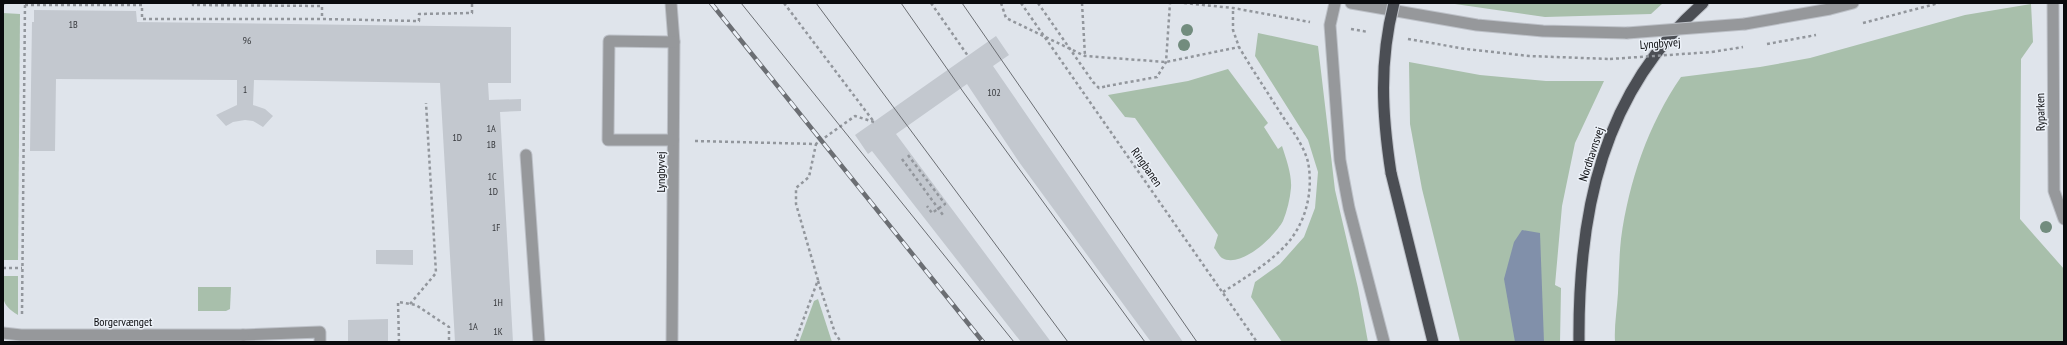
<svg xmlns="http://www.w3.org/2000/svg" width="2067" height="345" viewBox="0 0 2067 345" font-family="'PT Sans Narrow',sans-serif">
<style>
.green{fill:#a8bfab}
.water{fill:#8190aa}
.building{fill:#c3c8cf}
.lines{fill:none;stroke-linecap:round;stroke-linejoin:round}
.service-casing{stroke:#bdc1c8;stroke-width:13}
.minor-casing{stroke:#bdc1c8;stroke-width:13}
.tertiary-casing{stroke:#bdc1c8;stroke-width:13}
.trunk-casing{stroke:#bdc1c8;stroke-width:13}
.path{stroke:#92969c;stroke-width:2.5;stroke-dasharray:3 3;stroke-linecap:butt}
.service{stroke:#96989b;stroke-width:11}
.minor{stroke:#96989b;stroke-width:11}
.tertiary{stroke:#96989b;stroke-width:11}
.trunk{stroke:#4b4e54;stroke-width:11}
.tram{stroke:#6b6e73;stroke-width:1}
.rail-casing{stroke:#6b6e73;stroke-width:4.5}
.rail{stroke:#ecf1f8;stroke-width:3;stroke-dasharray:9;stroke-linecap:butt}
.tertiary-bridge-casing{stroke:#bdc1c8;stroke-width:13;stroke-linecap:butt}
.trunk-bridge-casing{stroke:#bdc1c8;stroke-width:13;stroke-linecap:butt}
.path-bridge{stroke:#92969c;stroke-width:2.5;stroke-dasharray:3 3;stroke-linecap:butt}
.tertiary-bridge{stroke:#96989b;stroke-width:11}
.trunk-bridge{stroke:#4b4e54;stroke-width:11}
.tree{fill:#728c7e}
.labels{text-anchor:middle;dominant-baseline:central;stroke-width:3;stroke-linejoin:round;paint-order:stroke}
.number-label{font-size:10px;fill:#383a3e}
.street-label{font-size:12px;fill:#0a0b0e;stroke:#ecf1f8}
</style>
<rect width="100%" height="100%" fill="#dfe4eb"/>
<g class="green">
<polygon points="1448,3 1663,3 1651,14 1545,17"/>
<path d="M2031,4L2033,42L2021,59L2020,219L2064,269V342H1615C1614,326 1617,310 1618,293C1619,275 1619,257 1621,239C1629,181 1648,125 1681,77L1760,67L1810,58L1965,15Z"/>
<polygon points="3,13 20,14 18,260 3,260"/>
<polygon points="1258,33 1318,46 1335,190 1358,288 1368,342 1282,342 1251,297 1255,282 1280,264 1304,237 1315,208 1318,172 1308,140 1255,56"/>
<polygon points="1409,62 1480,75 1546,81 1604,81 1575,143 1562,206 1555,285 1561,288 1560,342 1460,342 1422,189 1410,124"/>
<path d="M1228,69L1268,123L1264,127L1278,149L1282,146C1286,159 1292,174 1291,188C1290,199 1287,211 1283,221C1275,236 1241,269 1222,258C1219,256 1217,251 1214,248L1218,235L1135,118L1125,117L1108,95L1188,81Z"/>
<path d="M3,276H18V315C0,304 3,298 3,276Z"/>
<polygon points="198,287 231,287 230,309 226,311 198,311"/>
<polygon points="818,299 832,342 799,342 814,301"/>
</g>
<polygon class="water" points="1522,230 1540,233 1544,342 1515,342 1504,279 1514,242"/>
<g class="building">
<polygon points="34,10 136,11 137,22 511,27 511,83 488,83 489,100 521,99 521,111 500,112 513,342 455,342 440,83 254,80 253,105 265,109 273,116 263,127 253,121 245,120 233,122 226,126 216,115 237,105 237,80 56,79 55,151 30,151 32,22 34,22"/>
<polygon points="996,36 1009,55 993,66 1183,342 1151,342 1019,162 967,84 896,134 1051,342 1021,342 872,151 868,154 855,135"/>
<polygon points="376,250 413,250 413,265 376,264"/>
<polygon points="388,319 388,342 348,342 348,320"/>
</g>
<g class="lines">
<defs>
<g id="service">
<polyline points="671,3 674,42 672,342"/>
<polyline points="1335,3 1330,25 1340,160 1349,208 1384,342"/>
<polyline points="673,140 608,140 609,41 674,42"/>
<polyline points="526,155 539,342"/>
<polyline points="243,335 320,332 320,342"/>
</g>
<g id="minor">
<polyline points="2053,3 2054,191 2064,219"/>
<polyline points="3,333 21,335 243,335"/>
</g>
<g id="tertiary">
<polyline points="1351,3 1477,25 1543,31 1627,33"/>
<polyline points="1745,24 1830,9 1853,3"/>
</g>
<g id="trunk">
<polyline points="1391,173 1433,342"/>
<path d="M1579,342C1578,212 1602,92 1703,3"/>
</g>
</defs>
<use href="#service" class="service-casing"/>
<use href="#minor" class="minor-casing"/>
<use href="#tertiary" class="tertiary-casing"/>
<use href="#trunk" class="trunk-casing"/>
<g class="path">
<polyline points="193,3 193,5 322,6 322,19"/>
<polyline points="784,3 874,122"/>
<polyline points="931,3 968,56"/>
<polyline points="1001,3 1006,18 1085,56 1166,62 1239,47"/>
<polyline points="1082,3 1085,56"/>
<polyline points="1184,3 1233,8 1310,22"/>
<polyline points="3,4 5,3"/>
<polyline points="25,5 142,5 142,19 322,19 419,21 419,14 472,13 472,3"/>
<polyline points="1863,23 1939,3"/>
<polyline points="1351,29 1368,32"/>
<polyline points="1408,39 1466,49 1529,56 1610,59"/>
<polyline points="1767,44 1816,35"/>
<polyline points="1712,52 1743,47"/>
<polyline points="1069,72 1257,342"/>
<polyline points="1107,86 1157,77 1166,62 1170,3"/>
<polyline points="695,141 816,144 855,116 874,122"/>
<polyline points="908,155 945,204 932,213 927,206"/>
<polyline points="902,159 943,215"/>
<polyline points="3,268 22,268"/>
<polyline points="818,281 835,333 841,342"/>
<path d="M1223,292C1243,279 1265,266 1282,249C1305,227 1314,193 1308,162C1304,146 1292,130 1283,117C1268,93 1253,71 1239,47L1233,30V8"/>
<polyline points="410,304 436,273 426,103"/>
<polyline points="22,314 25,3"/>
<polyline points="399,342 398,302 416,305 449,327 449,342"/>
<polyline points="795,342 818,280 796,204 796,188 809,177 816,144"/>
</g>
<use href="#service" class="service"/>
<use href="#minor" class="minor"/>
<use href="#tertiary" class="tertiary"/>
<use href="#trunk" class="trunk"/>
<g class="tram">
<polyline points="741,3 1014,342"/>
<polyline points="816,3 1068,342"/>
<polyline points="901,3 964,93 1145,342"/>
<polyline points="962,3 1197,342"/>
</g>
<defs>
<polyline id="rail" points="711,3 983,342"/>
</defs>
<use href="#rail" class="rail-casing"/>
<use href="#rail" class="rail"/>
<defs>
<polyline id="tertiary-bridge" points="1627,33 1745,24"/>
<path id="trunk-bridge" d="M1391,173C1382,114 1379,62 1394,3"/>
</defs>
<use href="#tertiary-bridge" class="tertiary-bridge-casing"/>
<use href="#trunk-bridge" class="trunk-bridge-casing"/>
<g class="path-bridge">
<polyline points="1021,3 1069,72"/>
<polyline points="1038,3 1093,82 1099,88 1107,86"/>
<polyline points="1610,59 1712,52"/>
</g>
<use href="#tertiary-bridge" class="tertiary-bridge"/>
<use href="#trunk-bridge" class="trunk-bridge"/>
</g>
<g class="tree">
<circle cx="1187" cy="30" r="6"/>
<circle cx="1184" cy="45" r="6"/>
<circle cx="2046" cy="227" r="6"/>
</g>
<g class="labels">
<g class="number-label">
<text x="73" y="24">1B</text>
<text x="247" y="40">96</text>
<text x="245" y="89">1</text>
<text x="994" y="92">102</text>
<text x="491" y="128">1A</text>
<text x="457" y="137">1D</text>
<text x="491" y="144">1B</text>
<text x="492" y="176">1C</text>
<text x="493" y="191">1D</text>
<text x="496" y="227">1F</text>
<text x="498" y="302">1H</text>
<text x="473" y="326">1A</text>
<text x="498" y="331">1K</text>
</g>
<g class="street-label">
<text transform="translate(1660 43) rotate(-4)">Lyngbyvej</text>
<text transform="translate(2040 112) rotate(-91)">Ryparken</text>
<text transform="translate(1591 154) rotate(-72)">Nordhavnsvej</text>
<text transform="translate(1147 167) rotate(55)">Ringbanen</text>
<text transform="translate(660 172) rotate(-90)">Lyngbyvej</text>
<text x="123" y="321">Borgervænget</text>
</g>
</g>
<rect width="2067" height="345" fill="none" stroke="#0a0b0e" stroke-width="8"/>
</svg>
